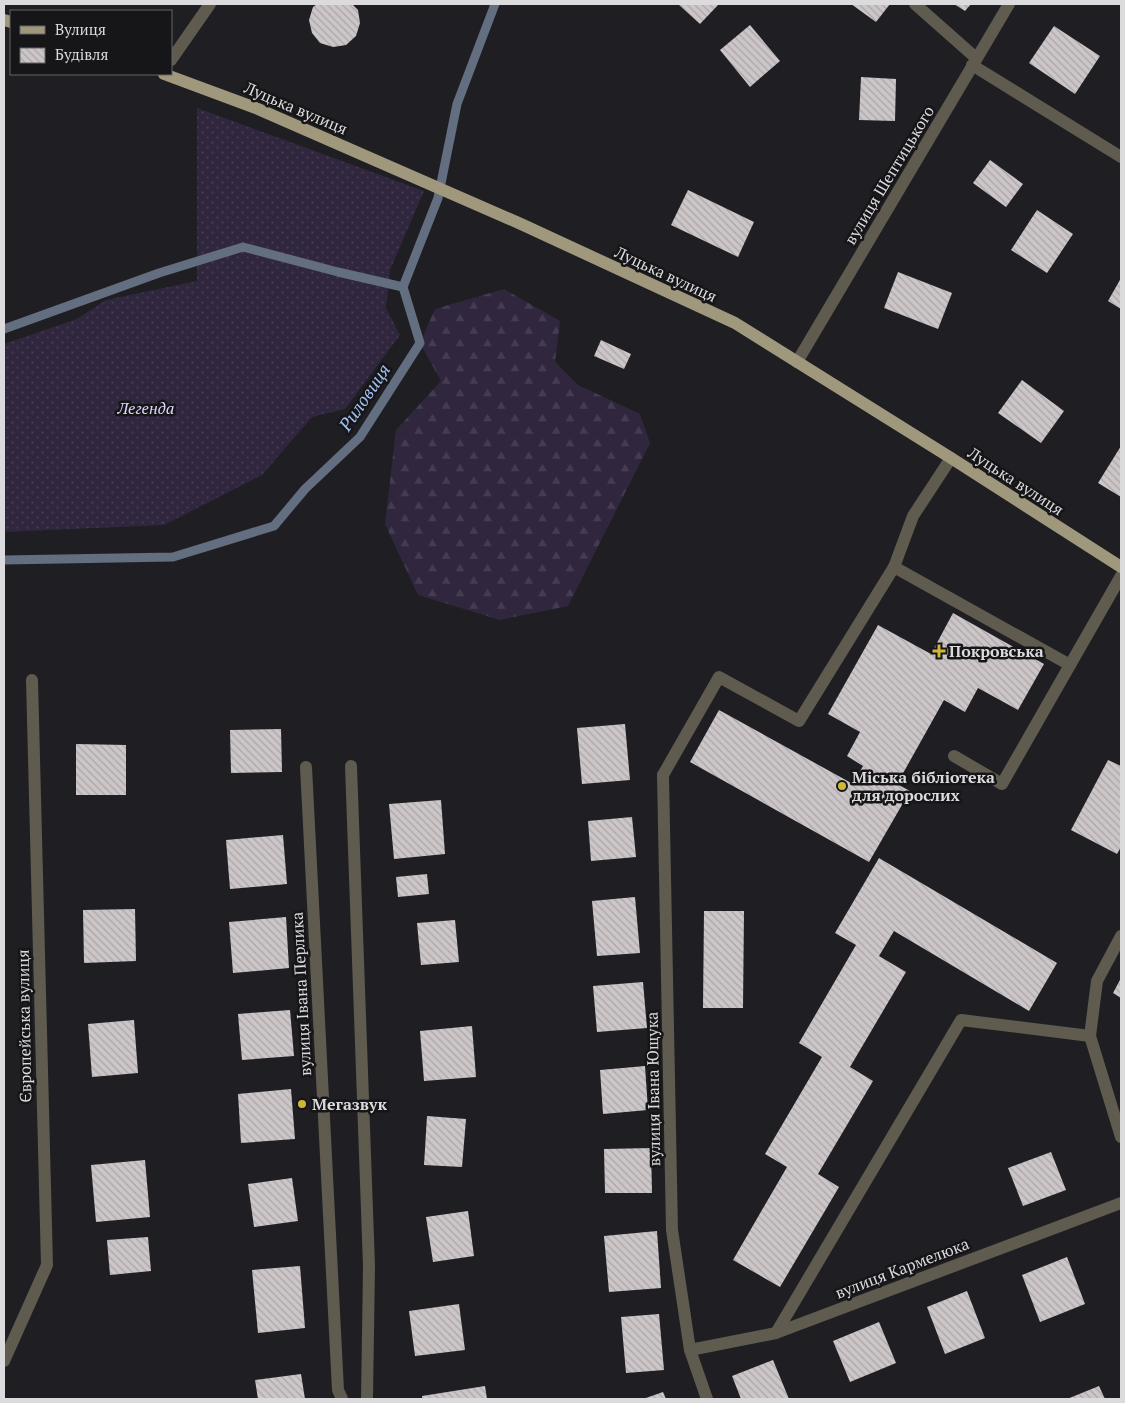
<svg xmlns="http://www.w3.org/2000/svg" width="1125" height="1403" viewBox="0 0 1125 1403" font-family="'PT Serif',serif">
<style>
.grass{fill:url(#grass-dots)}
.forest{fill:url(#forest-firs)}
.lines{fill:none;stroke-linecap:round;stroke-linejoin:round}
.stream{stroke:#636e80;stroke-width:9}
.building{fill:url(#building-back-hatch)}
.lane{stroke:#5f5b4e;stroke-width:12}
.street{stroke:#5f5b4e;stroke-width:12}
.primary{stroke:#a0987c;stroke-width:12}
.poi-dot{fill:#ceb837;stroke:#161518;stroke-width:2}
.labels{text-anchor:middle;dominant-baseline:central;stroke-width:5;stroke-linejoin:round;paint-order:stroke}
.street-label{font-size:16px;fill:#dbdbdd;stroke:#161518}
.park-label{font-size:16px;font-style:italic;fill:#e1d2ff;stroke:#161518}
.poi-label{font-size:16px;font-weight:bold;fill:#dbdbdd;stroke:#161518;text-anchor:start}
.water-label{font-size:18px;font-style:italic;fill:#a0c1f2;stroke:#161518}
</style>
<defs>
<pattern id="grass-dots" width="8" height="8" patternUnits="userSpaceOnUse" patternTransform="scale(1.25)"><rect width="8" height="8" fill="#30273e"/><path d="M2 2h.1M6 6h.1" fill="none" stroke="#443c50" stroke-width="1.8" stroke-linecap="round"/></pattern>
<pattern id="forest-firs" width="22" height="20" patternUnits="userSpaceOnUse" patternTransform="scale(1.25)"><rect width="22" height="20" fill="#30273e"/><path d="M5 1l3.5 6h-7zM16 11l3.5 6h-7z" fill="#443c50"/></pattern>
<pattern id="building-back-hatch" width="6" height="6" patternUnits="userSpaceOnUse" patternTransform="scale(1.25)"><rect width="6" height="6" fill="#ccc6c8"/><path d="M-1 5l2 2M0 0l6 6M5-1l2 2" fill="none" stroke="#aaa5a6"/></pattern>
</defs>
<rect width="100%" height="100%" fill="#1f1e22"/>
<polygon class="grass" points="197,108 424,191 390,270 386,308 400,335 345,409 312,417 262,475 164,525 4,532 4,344 77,319 106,300 197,281"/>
<polygon class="forest" points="504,289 560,321 555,362 578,385 640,414 650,443 568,606 500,620 418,595 385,524 396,430 441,381 420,343 435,309"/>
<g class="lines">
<g class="stream">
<polyline points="4,329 159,273 243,247 338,272 403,287"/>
<polyline points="4,560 173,557 274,526 305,489 360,437 420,343 403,287 438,198 457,104 495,4"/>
</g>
</g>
<g class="building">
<polygon points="317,4 352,4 358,10 360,23 356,36 346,45 333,47 320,43 312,33 309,20 313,7"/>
<polygon points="678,4 719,4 700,24"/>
<polygon points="851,4 890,4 876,22"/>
<polygon points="954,4 971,4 965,11"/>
<polygon points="750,25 780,61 750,87 720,50"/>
<polygon points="1054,26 1100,56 1075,94 1029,63"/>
<polygon points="861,77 896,79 895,121 859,120"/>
<polygon points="990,160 1023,184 1006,207 973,183"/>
<polygon points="688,190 754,222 738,257 671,225"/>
<polygon points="1037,210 1073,234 1047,273 1011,250"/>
<polygon points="898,272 952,293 938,329 884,308"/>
<polygon points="1121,278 1121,309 1108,301"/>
<polygon points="601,340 631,354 624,369 594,356"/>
<polygon points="1022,380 1064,411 1041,443 998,413"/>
<polygon points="1121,446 1121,497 1098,483"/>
<polygon points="953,613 1044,664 1018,710 978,688 965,712 944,700 897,784 910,791 869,862 690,762 719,710 853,784 863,766 847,756 860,732 828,714 878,625 931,654"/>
<polygon points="625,724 630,780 582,784 577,728"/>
<polygon points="281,729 282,772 231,773 230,730"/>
<polygon points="76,744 126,745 126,795 76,795"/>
<polygon points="1108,760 1121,766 1121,847 1117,854 1071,830"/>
<polygon points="441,800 445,854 394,859 389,804"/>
<polygon points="632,817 636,857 591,861 588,821"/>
<polygon points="283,835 287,884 230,889 226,840"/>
<polygon points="879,858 1057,963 1029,1011 894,931 879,956 906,972 850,1067 873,1081 818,1174 839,1187 780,1287 733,1260 787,1167 765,1154 822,1057 799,1043 856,945 835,933"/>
<polygon points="427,874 429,894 398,897 396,877"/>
<polygon points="635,897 640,953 597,956 592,901"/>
<polygon points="135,909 136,961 84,963 83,910"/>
<polygon points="704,911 744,911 743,1008 703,1008"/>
<polygon points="286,917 289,968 233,973 229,922"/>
<polygon points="455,920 459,962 421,965 417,923"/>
<polygon points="1121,978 1121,998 1113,993"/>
<polygon points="643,982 647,1028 597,1032 593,986"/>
<polygon points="290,1010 294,1056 242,1060 238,1014"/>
<polygon points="134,1020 138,1073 92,1077 88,1024"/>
<polygon points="472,1026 476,1077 424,1081 420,1031"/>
<polygon points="645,1066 648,1110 603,1114 600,1070"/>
<polygon points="291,1089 295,1139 241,1143 238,1094"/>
<polygon points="427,1116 466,1119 462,1167 424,1165"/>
<polygon points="651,1148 652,1193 605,1193 604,1149"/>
<polygon points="1051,1152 1066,1190 1023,1206 1008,1168"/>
<polygon points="145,1160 150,1217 96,1222 91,1165"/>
<polygon points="292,1178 298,1221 254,1227 248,1184"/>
<polygon points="468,1211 474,1256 433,1262 426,1217"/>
<polygon points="657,1231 661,1288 609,1292 604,1236"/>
<polygon points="148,1237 151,1271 110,1275 107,1240"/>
<polygon points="1067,1257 1085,1304 1040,1322 1022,1275"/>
<polygon points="300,1266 305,1328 258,1333 252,1270"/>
<polygon points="967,1291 985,1338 945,1354 927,1307"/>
<polygon points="459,1304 465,1350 415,1356 409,1311"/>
<polygon points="659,1314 664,1370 626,1373 621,1317"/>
<polygon points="879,1322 896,1363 850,1382 833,1341"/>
<polygon points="773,1360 789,1399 741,1399 732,1376"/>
<polygon points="301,1374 305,1399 258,1399 255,1380"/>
<polygon points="485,1386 487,1399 422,1399 422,1396"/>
<polygon points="1099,1386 1105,1399 1067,1399"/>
<polygon points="663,1392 666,1399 643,1399"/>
</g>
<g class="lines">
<g class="lane">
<polyline points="915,4 976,58"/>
<polyline points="972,65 1121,157"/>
<polyline points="951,458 913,516 894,567 1070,665 1121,576"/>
<polyline points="954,756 1002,784 1070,665"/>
<polyline points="663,775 719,677 799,721 894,567"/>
<polyline points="1121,936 1097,981 1090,1036 1121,1137"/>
<polyline points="776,1333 961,1020 1090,1036"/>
</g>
<g class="street">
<polyline points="171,60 210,4"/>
<polyline points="797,362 1009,4"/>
<polyline points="351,766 369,1266 367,1399"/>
<polyline points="306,767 338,1390 342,1399"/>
<polyline points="663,775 672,1230 690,1350 707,1399"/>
<polyline points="690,1350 776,1333 1121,1203"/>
<polyline points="4,1361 47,1265 32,680"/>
</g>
<g class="primary">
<polyline points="4,20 11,22"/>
<polyline points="164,74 258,109 521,224 735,323 951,458 1121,567"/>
</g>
</g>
<g class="poi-dot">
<path d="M936.5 643.5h5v5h5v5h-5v5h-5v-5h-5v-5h5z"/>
<circle cx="842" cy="786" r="5"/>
<circle cx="302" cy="1104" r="5"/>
</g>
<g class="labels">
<g class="street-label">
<text transform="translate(296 108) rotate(23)">Луцька вулиця</text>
<text transform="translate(889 175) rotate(-59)">вулиця Шептицького</text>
<text transform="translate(666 274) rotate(25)">Луцька вулиця</text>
<text transform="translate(1016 481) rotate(33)">Луцька вулиця</text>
<text transform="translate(301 994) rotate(-93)">вулиця Івана Перлика</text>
<text transform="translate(24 1026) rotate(-91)">Європейська вулиця</text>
<text transform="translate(653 1089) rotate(-91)">вулиця Івана Ющука</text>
<text transform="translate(902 1268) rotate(-21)">вулиця Кармелюка</text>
</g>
<g class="park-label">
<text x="146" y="408">Легенда</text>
</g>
<g class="poi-label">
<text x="949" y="651">Покровська</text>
<text x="852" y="777">Міська бібліотека<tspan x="852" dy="18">для дорослих</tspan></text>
<text x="312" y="1104">Мегазвук</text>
</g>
<g class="water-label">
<text transform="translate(364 397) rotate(-56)">Риловиця</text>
</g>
</g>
<rect width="1125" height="1403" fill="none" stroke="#dbdbdd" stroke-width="10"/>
<rect x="10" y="10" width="162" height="65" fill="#161518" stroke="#656467"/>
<rect x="20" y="26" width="25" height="8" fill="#a0987c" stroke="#656467"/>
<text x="55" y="35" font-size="15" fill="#dbdbdd">Вулиця</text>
<rect x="20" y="48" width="25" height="15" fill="url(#building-back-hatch)" stroke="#656467"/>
<text x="55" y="60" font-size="15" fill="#dbdbdd">Будівля</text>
</svg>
